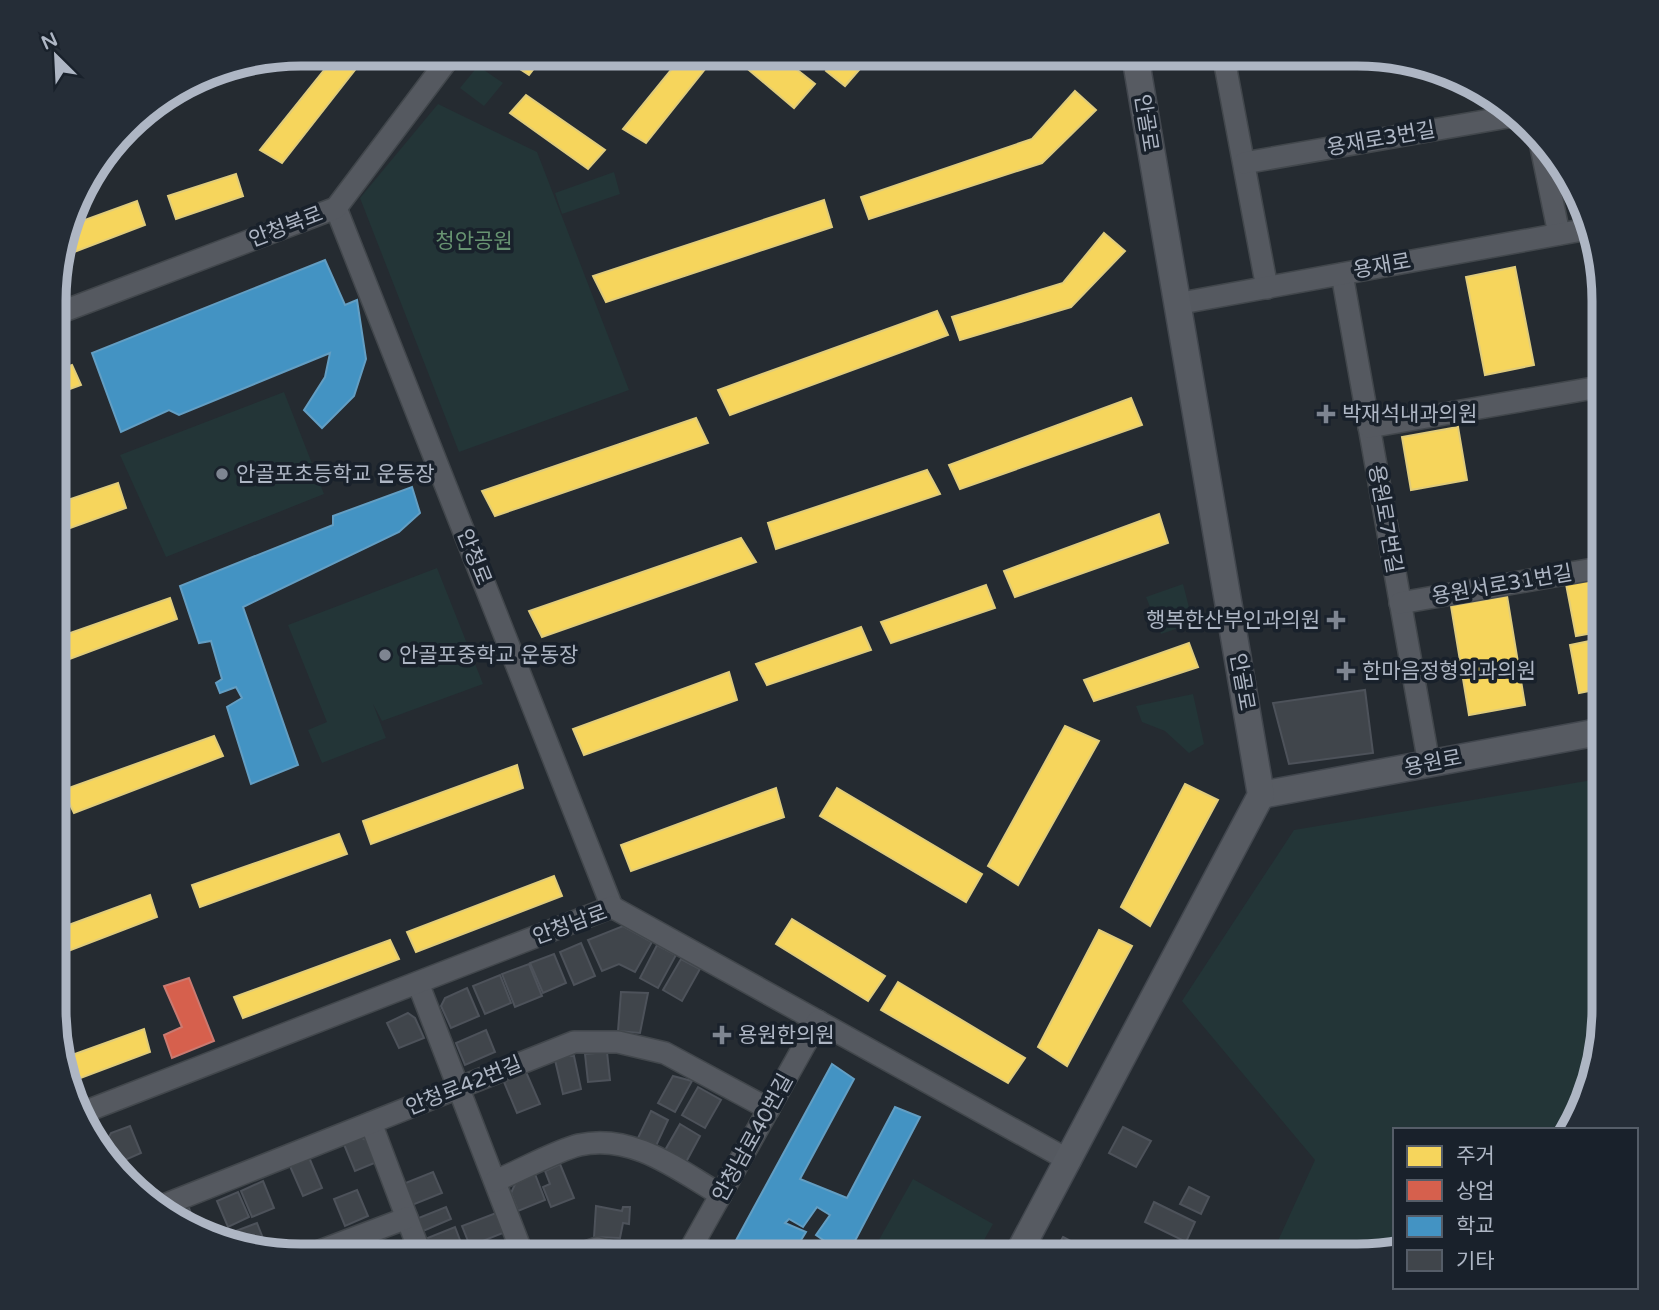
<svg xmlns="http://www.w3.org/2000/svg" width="1659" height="1310" viewBox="0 0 1659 1310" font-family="'Varela Round','Noto Sans KR',sans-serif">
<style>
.green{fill:#233537}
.homes{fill:#f6d55c;stroke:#e0cc7b;stroke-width:2}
.shops{fill:#d6604d;stroke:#ca7a71;stroke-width:2}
.schools{fill:#4393c3;stroke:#639ec3;stroke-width:2}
.building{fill:#40454b;stroke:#4d525a;stroke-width:2}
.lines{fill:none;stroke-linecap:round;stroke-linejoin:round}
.minor-casing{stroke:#42474c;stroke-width:24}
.major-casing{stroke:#42474e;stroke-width:29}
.minor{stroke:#555960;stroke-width:21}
.major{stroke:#575b62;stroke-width:26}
.poi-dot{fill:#7e8591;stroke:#19212b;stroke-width:2.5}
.labels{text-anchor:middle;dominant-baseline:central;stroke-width:7;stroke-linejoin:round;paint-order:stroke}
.street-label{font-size:21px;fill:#aeb6c4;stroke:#19212b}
.park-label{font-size:21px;fill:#679371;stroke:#19212b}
.poi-label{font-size:21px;fill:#aeb6c4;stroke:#19212b;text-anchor:start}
.rim{fill:none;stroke:#aeb6c4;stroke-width:9}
</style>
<rect width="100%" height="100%" fill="#252b31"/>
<g class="green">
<polygon points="478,66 503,83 484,106 460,88"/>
<polygon points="438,104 537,152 629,390 459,452 360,198"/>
<polygon points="614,172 620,194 562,214 555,193"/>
<polygon points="284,392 324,494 166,557 120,455"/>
<polygon points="437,568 483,684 382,721 373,704 386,738 322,763 308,730 327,722 288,625"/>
<polygon points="1183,584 1193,623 1161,634 1146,597"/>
<polygon points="1193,694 1204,744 1189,753 1165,731 1142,722 1136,706"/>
<polygon points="1604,778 1604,1025 1586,1103 1569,1130 1395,1130 1395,1248 1357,1256 1271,1256 1315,1160 1182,1001 1294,830"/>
<polygon points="913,1179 993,1224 975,1256 870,1256"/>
</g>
<g class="homes">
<polygon points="337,54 358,66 282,163 260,150"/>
<polygon points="511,54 545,54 529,75 506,60"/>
<polygon points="684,54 689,54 705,69 646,143 623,129"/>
<polygon points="730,54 777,54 815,84 794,108"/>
<polygon points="841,55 872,55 845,86 826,71"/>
<polygon points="1075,91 1096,110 1042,163 869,219 861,197 1032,139"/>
<polygon points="526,95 605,150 588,169 510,113"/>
<polygon points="236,174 243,196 176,219 168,196"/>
<polygon points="824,200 832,227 606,302 593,276"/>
<polygon points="137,201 145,225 61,257 71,225"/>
<polygon points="1104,233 1125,251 1071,307 960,340 952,317 1063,283"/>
<polygon points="1515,267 1534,365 1485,375 1466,277"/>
<polygon points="937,311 948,335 730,415 718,390"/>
<polygon points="72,365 81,385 56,394 56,371"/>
<polygon points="1131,398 1142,425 960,489 949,465"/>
<polygon points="696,418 708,443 495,516 482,491"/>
<polygon points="1458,427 1467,480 1411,490 1402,437"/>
<polygon points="927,470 940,494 776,549 768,523"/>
<polygon points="118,483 126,508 56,533 56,504"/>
<polygon points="1159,514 1168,543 1015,597 1004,571"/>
<polygon points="741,538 756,562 542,637 529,611"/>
<polygon points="1605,577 1604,631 1576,636 1566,584"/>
<polygon points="986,585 995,608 891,643 881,622"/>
<polygon points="1507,596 1525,705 1469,715 1451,606"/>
<polygon points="170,598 177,619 56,664 56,638"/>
<polygon points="861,627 871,650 767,685 756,664"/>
<polygon points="1604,638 1604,688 1579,693 1570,645"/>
<polygon points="1189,643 1198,667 1094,701 1084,680"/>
<polygon points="729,672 737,700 584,755 573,729"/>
<polygon points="1065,726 1099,741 1018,885 988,866"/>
<polygon points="214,736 223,756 74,813 63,790"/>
<polygon points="517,765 523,788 371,844 363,821"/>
<polygon points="1185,784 1218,800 1150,926 1121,907"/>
<polygon points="776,788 784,817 631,871 621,845"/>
<polygon points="837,788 982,874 966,902 820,816"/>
<polygon points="339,834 347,854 200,907 192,885"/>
<polygon points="554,876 562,896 416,952 407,932"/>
<polygon points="150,895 157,917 55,956 55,930"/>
<polygon points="792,919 885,976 868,1001 776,944"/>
<polygon points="1099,930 1132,946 1067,1066 1038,1047"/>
<polygon points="390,940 399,959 243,1018 234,997"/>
<polygon points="898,982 1025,1058 1008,1083 881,1010"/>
<polygon points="144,1029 150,1052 70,1082 64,1058"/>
</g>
<polygon class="shops" points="189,978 214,1041 172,1058 164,1035 182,1027 164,986"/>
<g class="schools">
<polygon points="325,260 345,305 357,300 366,359 354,396 322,428 304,410 325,377 330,353 179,415 169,410 121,432 92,353"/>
<polygon points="412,487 420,513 399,532 243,607 298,765 251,784 227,707 242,698 236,687 220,693 216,683 222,679 211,641 199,643 180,586 333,525 333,516"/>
<polygon points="832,1064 854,1079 800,1179 847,1198 895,1107 920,1117 847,1256 818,1255 826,1242 816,1235 830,1215 817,1207 803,1227 789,1219 785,1223 806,1232 792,1255 728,1255"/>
</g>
<g class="building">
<polygon points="924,55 934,59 927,69 918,64"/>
<polygon points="1365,690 1373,753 1289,764 1273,703"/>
<polygon points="623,926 652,942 635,972 619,964 602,971 588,940"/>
<polygon points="581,943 595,976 574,985 560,952"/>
<polygon points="657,945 676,955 658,988 640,978"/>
<polygon points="554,954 566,983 543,993 530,963"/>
<polygon points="681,959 700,969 682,1001 663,990"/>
<polygon points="529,964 542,996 515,1007 502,974"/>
<polygon points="500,975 511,1003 485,1014 473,986"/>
<polygon points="467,988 479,1016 451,1028 441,1006 445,998"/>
<polygon points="621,992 648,993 640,1033 618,1031"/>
<polygon points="408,1013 415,1018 424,1038 399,1048 387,1023"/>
<polygon points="486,1030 495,1052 465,1065 456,1043"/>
<polygon points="607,1052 610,1080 588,1082 585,1054"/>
<polygon points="564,1056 574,1056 581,1089 563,1094 555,1060"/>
<polygon points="526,1072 540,1104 517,1113 504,1082"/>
<polygon points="673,1076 692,1081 675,1112 658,1103"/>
<polygon points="698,1087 721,1100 705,1128 682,1115"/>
<polygon points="651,1111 668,1120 655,1148 637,1140"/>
<polygon points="680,1124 700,1136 685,1164 664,1152"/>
<polygon points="130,1126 141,1153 116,1164 106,1142 111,1133"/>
<polygon points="1123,1127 1151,1141 1136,1167 1109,1153"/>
<polygon points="357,1136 369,1141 377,1162 355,1171 343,1142"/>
<polygon points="308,1155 322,1188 303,1196 289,1164"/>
<polygon points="560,1164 574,1198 551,1207 543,1187 550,1184 545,1171"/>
<polygon points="433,1172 442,1193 412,1205 403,1184"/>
<polygon points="535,1174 545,1200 518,1211 511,1193 516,1182"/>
<polygon points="263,1181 274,1208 252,1217 241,1191"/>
<polygon points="1189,1187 1209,1197 1201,1214 1180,1204"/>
<polygon points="357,1190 368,1216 345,1226 334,1199"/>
<polygon points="238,1192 249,1217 228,1227 217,1201"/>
<polygon points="1154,1202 1195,1222 1186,1242 1145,1222"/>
<polygon points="596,1206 622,1211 623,1207 630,1207 629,1224 623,1223 620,1238 594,1237"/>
<polygon points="446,1207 451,1219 421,1232 416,1219"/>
<polygon points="189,1208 198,1231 172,1215"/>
<polygon points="496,1213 503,1233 470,1246 462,1226"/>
<polygon points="257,1223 268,1251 239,1244 233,1232"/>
<polygon points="455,1227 463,1248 445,1255 432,1255 425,1239"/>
<polygon points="1063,1237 1089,1251 1086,1256 1052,1256"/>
</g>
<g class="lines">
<defs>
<g id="minor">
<polyline points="1247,55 1224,59 1267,288"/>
<polyline points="1540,142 1559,234"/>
<polyline points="1244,163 1519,115"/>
<polyline points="336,208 612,907"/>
<polyline points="1342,274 1429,764"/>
<polyline points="1176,304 1588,229"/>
<polyline points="56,314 336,208 452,54"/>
<polyline points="1369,427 1605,386"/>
<polyline points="1400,603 1605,567"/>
<polyline points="418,983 523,1255"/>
<polyline points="79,1114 612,907 1070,1161"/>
<polyline points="371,1123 421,1255"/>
<path d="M495,1181C520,1171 555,1151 579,1145C632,1133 677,1169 721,1195"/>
<polyline points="159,1207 574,1042 618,1042 665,1053 769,1109"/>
<polyline points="309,1255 407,1218"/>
<polyline points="577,1255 597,1248 624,1255"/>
<polyline points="687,1255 818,1021"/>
</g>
<g id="major">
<polyline points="1261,795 1604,731"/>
<polyline points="1017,1256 1261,795 1135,55"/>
</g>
</defs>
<use href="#minor" class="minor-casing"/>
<use href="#major" class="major-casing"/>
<use href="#minor" class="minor"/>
<use href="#major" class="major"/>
</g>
<g class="poi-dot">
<path d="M1322.5 403.5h7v7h7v7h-7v7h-7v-7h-7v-7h7z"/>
<circle cx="222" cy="474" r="7"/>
<path d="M1332.5 609.5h7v7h7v7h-7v7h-7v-7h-7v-7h7z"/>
<circle cx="385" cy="655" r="7"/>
<path d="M1342.5 660.5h7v7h7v7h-7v7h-7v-7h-7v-7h7z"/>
<path d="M718.5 1024.5h7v7h7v7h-7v7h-7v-7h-7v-7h7z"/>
</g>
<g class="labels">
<g class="street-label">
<text transform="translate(1146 123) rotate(81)">안골로</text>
<text transform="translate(1381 139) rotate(-10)">용재로3번길</text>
<text transform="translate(286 227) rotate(-21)">안청북로</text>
<text transform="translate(1382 266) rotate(-10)">용재로</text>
<text transform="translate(1385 519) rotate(80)">용원로7번길</text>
<text transform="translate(474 557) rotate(68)">안청로</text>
<text transform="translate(1502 585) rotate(-10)">용원서로31번길</text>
<text transform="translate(1242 682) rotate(80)">안골로</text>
<text transform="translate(1433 763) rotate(-11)">용원로</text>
<text transform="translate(570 925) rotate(-20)">안청남로</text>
<text transform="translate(464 1086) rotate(-22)">안청로42번길</text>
<text transform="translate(753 1138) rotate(-61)">안청남로40번길</text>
</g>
<g class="park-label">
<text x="474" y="241">청안공원</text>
</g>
<g class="poi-label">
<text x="1342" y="414">박재석내과의원</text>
<text x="236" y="474">안골포초등학교 운동장</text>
<text x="1320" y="620" text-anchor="end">행복한산부인과의원</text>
<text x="399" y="655">안골포중학교 운동장</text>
<text x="1362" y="671">한마음정형외과의원</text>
<text x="738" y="1035">용원한의원</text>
</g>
</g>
<path d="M0 0H1659V1310H0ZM301 66H1357A235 235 0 0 1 1592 301V1009A235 235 0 0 1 1357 1244H301A235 235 0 0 1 66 1009V301A235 235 0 0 1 301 66Z" fill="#252d37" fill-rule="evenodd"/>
<path class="rim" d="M301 66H1357A235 235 0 0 1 1592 301V1009A235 235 0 0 1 1357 1244H301A235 235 0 0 1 66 1009V301A235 235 0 0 1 301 66Z"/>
<rect x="1393" y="1128" width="245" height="161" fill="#19212b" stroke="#555d68" stroke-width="2"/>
<rect x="1407" y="1146" width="35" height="21" fill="#f6d55c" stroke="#555d68" stroke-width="2"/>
<text x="1456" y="1163" font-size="21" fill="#aeb6c4">주거</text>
<rect x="1407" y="1180" width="35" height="21" fill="#d6604d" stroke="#555d68" stroke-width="2"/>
<text x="1456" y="1198" font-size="21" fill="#aeb6c4">상업</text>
<rect x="1407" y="1216" width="35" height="21" fill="#4393c3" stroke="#555d68" stroke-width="2"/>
<text x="1456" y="1233" font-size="21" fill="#aeb6c4">학교</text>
<rect x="1407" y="1250" width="35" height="21" fill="#40454b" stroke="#555d68" stroke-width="2"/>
<text x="1456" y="1268" font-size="21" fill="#aeb6c4">기타</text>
<g transform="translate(56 56) rotate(336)" stroke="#19212b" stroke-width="5" paint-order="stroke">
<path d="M0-5L12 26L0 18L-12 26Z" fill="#aeb6c4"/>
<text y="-10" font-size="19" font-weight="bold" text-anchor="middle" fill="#aeb6c4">N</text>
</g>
</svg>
